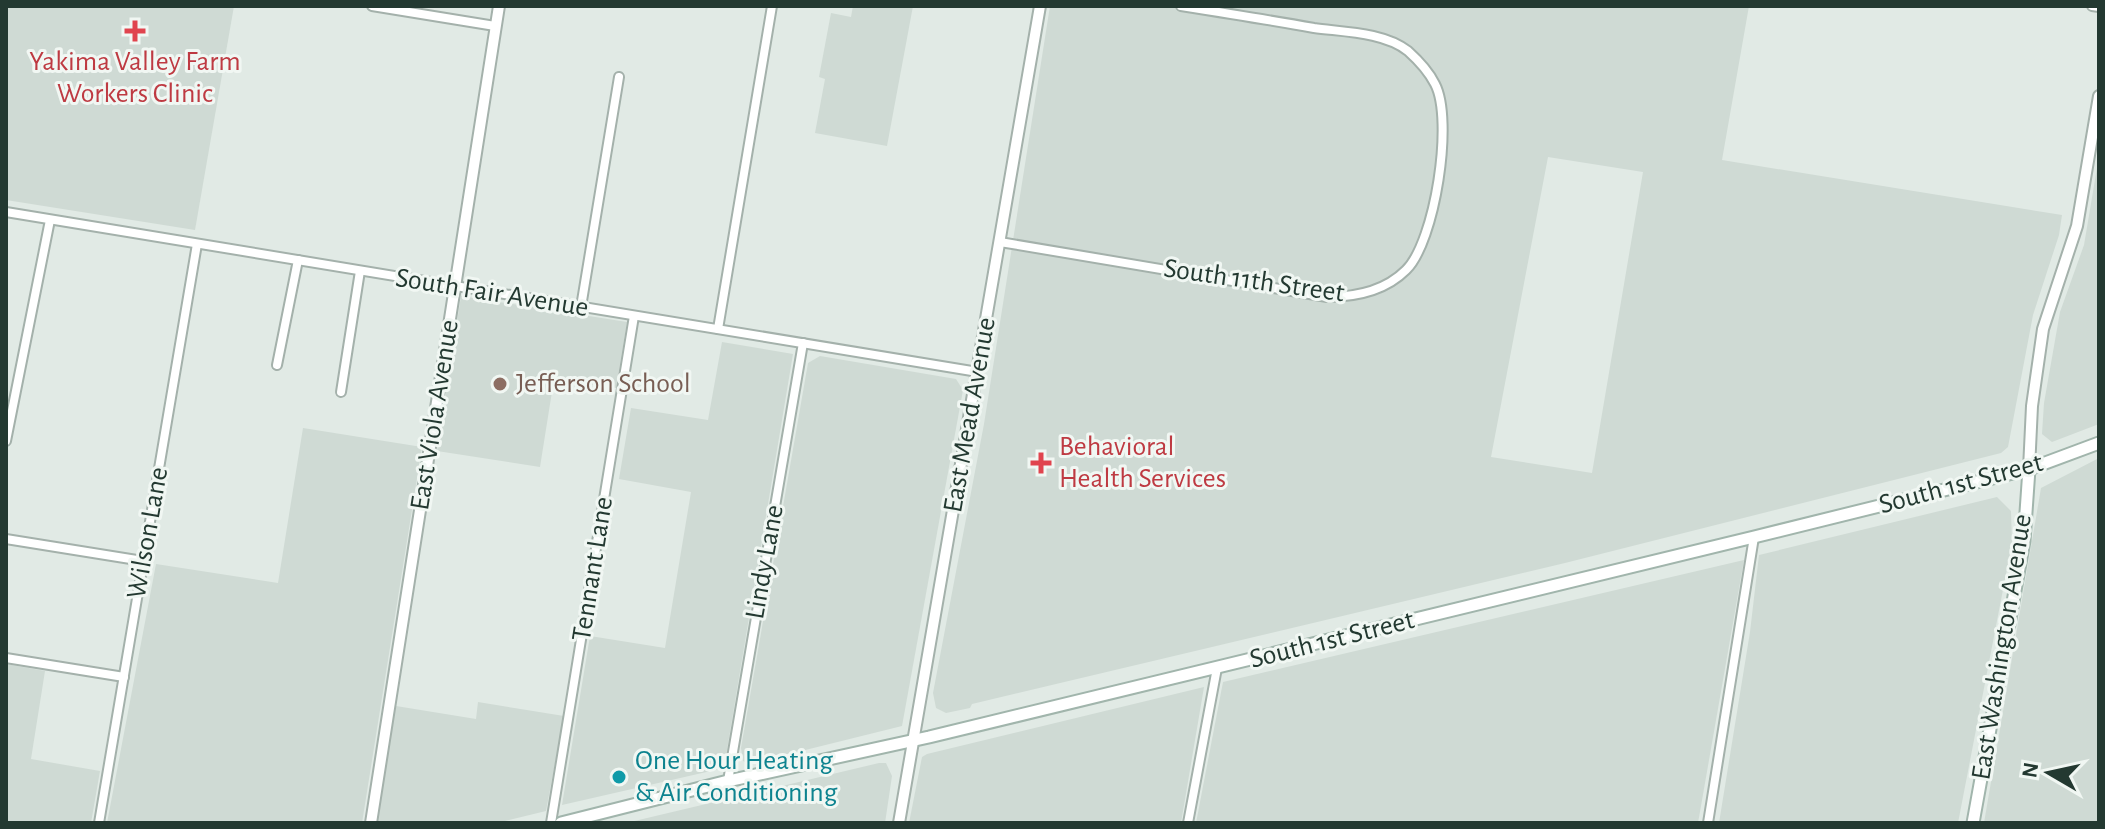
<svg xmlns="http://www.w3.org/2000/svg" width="2105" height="829" viewBox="0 0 2105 829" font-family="'Alegreya Sans',sans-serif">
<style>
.built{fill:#cfdad4;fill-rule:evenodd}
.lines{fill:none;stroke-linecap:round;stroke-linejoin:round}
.minor-casing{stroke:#a4b1ab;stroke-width:12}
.tertiary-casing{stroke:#a4b1ab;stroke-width:14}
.secondary-casing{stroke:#a1b5ac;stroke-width:15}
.minor{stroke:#fff;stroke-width:8}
.tertiary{stroke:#fff;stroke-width:10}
.secondary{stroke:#fff;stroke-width:11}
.health-dot{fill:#e0444e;stroke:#f1f7f3;stroke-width:3}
.education-dot{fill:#8d6e63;stroke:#f1f7f3;stroke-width:3}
.culture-dot{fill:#0f9aa8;stroke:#f1f7f3;stroke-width:3}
.labels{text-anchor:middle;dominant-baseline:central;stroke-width:6;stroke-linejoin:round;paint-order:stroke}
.health-label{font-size:28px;fill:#be3a42;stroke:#f1f7f3}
.street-label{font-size:28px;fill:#233931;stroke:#f1f7f3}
.education-label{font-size:28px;fill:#785e54;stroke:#f1f7f3;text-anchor:start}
.culture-label{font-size:28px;fill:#0d838f;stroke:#f1f7f3;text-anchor:start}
</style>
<rect width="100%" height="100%" fill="#e1eae5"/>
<g class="built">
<polygon points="6,6 234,6 195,230 6,200"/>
<polygon points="853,6 913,6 887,146 815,133 825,79 819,77 831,13 851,17"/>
<path d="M1050,6H1749L1722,160L2062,215L2059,235L2033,315L2008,447L2001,453L1565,563L972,704L970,708L946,713L936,708L933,693L984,424ZM1548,157L1643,172L1592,473L1491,457Z"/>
<polygon points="2099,156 2099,424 2052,442 2042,434 2044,403 2060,312 2084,245"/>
<polygon points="461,296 627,322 616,388 554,379 540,467 437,451"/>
<polygon points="722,342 793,354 724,768 562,805 590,636 665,648 691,492 619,479 631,408 708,420"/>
<polygon points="820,356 956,379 963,390 902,726 749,764 743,761 741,748 808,363"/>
<polygon points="303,428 422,447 362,823 107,823 156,564 278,583"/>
<polygon points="2099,458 2099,823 1984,823 2041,488"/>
<polygon points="1997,497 2011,511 2012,543 1958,823 1719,823 1750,632 1759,555"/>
<polygon points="1744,560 1698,823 1196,823 1223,682"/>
<polygon points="6,664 45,671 31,759 100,771 91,823 6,823"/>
<polygon points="1204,687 1181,823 909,823 922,757 927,754"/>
<polygon points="478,702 564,716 546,811 497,823 375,823 396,706 476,719"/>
<polygon points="879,763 886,763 892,776 885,823 626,823"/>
</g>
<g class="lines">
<defs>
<g id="minor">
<polyline points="372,6 495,26"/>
<polyline points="2092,6 2099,7"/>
<polyline points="6,212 978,372"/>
<path d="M1000,242L1327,297C1355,297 1385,291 1406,270C1435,242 1454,120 1435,84C1429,72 1418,60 1408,51C1384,32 1343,32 1314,28C1269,20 1225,13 1181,6"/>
<polyline points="581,307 619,77"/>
<polyline points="718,329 772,6"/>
<polyline points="277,365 298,260"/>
<polyline points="341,392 360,271"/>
<polyline points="6,441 50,220"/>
<polyline points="6,539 143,561"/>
<polyline points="6,658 124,677"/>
<polyline points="728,781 803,343"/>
<polyline points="99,823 197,244"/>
<polyline points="551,823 634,316"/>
<polyline points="1188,823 1217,668"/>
<polyline points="1708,823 1754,537"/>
</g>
<g id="tertiary">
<polyline points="2029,469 2032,406 2043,329 2077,226 2099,96"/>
<polyline points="371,823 499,6"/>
<polyline points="899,823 1040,6"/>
</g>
<g id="secondary">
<polyline points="561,823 728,781 929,737 1754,537 2029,469 2099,443"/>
<polyline points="1973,823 2024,541 2029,469"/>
</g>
</defs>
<use href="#minor" class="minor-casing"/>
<use href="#tertiary" class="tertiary-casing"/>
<use href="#secondary" class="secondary-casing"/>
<use href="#minor" class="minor"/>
<use href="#tertiary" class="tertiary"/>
<use href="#secondary" class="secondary"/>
</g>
<g class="health-dot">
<path d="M131 19h8v8h8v8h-8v8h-8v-8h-8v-8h8z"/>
<path d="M1037 451h8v8h8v8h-8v8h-8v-8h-8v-8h8z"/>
</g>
<circle class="education-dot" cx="500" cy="384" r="8"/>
<circle class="culture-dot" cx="619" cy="777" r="8"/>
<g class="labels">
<g class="health-label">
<text x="135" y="62">Yakima Valley Farm<tspan x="135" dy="32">Workers Clinic</tspan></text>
<text x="1059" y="447" text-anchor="start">Behavioral<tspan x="1059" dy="32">Health Services</tspan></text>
</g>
<g class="street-label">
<text transform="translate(1254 281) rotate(8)">South 11th Street</text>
<text transform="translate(492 293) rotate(9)">South Fair Avenue</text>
<text transform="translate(435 415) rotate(-81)">East Viola Avenue</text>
<text transform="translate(970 415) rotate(-80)">East Mead Avenue</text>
<text transform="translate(1961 484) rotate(-15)">South 1st Street</text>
<text transform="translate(148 533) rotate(-80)">Wilson Lane</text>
<text transform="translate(765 562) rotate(-80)">Lindy Lane</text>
<text transform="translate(593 569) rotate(-81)">Tennant Lane</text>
<text transform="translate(1332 640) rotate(-14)">South 1st Street</text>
<text transform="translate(2002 647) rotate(-81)">East Washington Avenue</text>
</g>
<g class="education-label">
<text x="516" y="384">Jefferson School</text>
</g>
<g class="culture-label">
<text x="635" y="761">One Hour Heating<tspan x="635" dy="32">&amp; Air Conditioning</tspan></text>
</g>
</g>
<rect width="2105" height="829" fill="none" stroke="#233931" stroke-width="16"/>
<g transform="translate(2049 773) rotate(279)" stroke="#f1f7f3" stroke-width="6" paint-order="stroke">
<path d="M0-6L14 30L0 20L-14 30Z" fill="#233931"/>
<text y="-12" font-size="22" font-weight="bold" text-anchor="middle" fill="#233931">N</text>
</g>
</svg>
